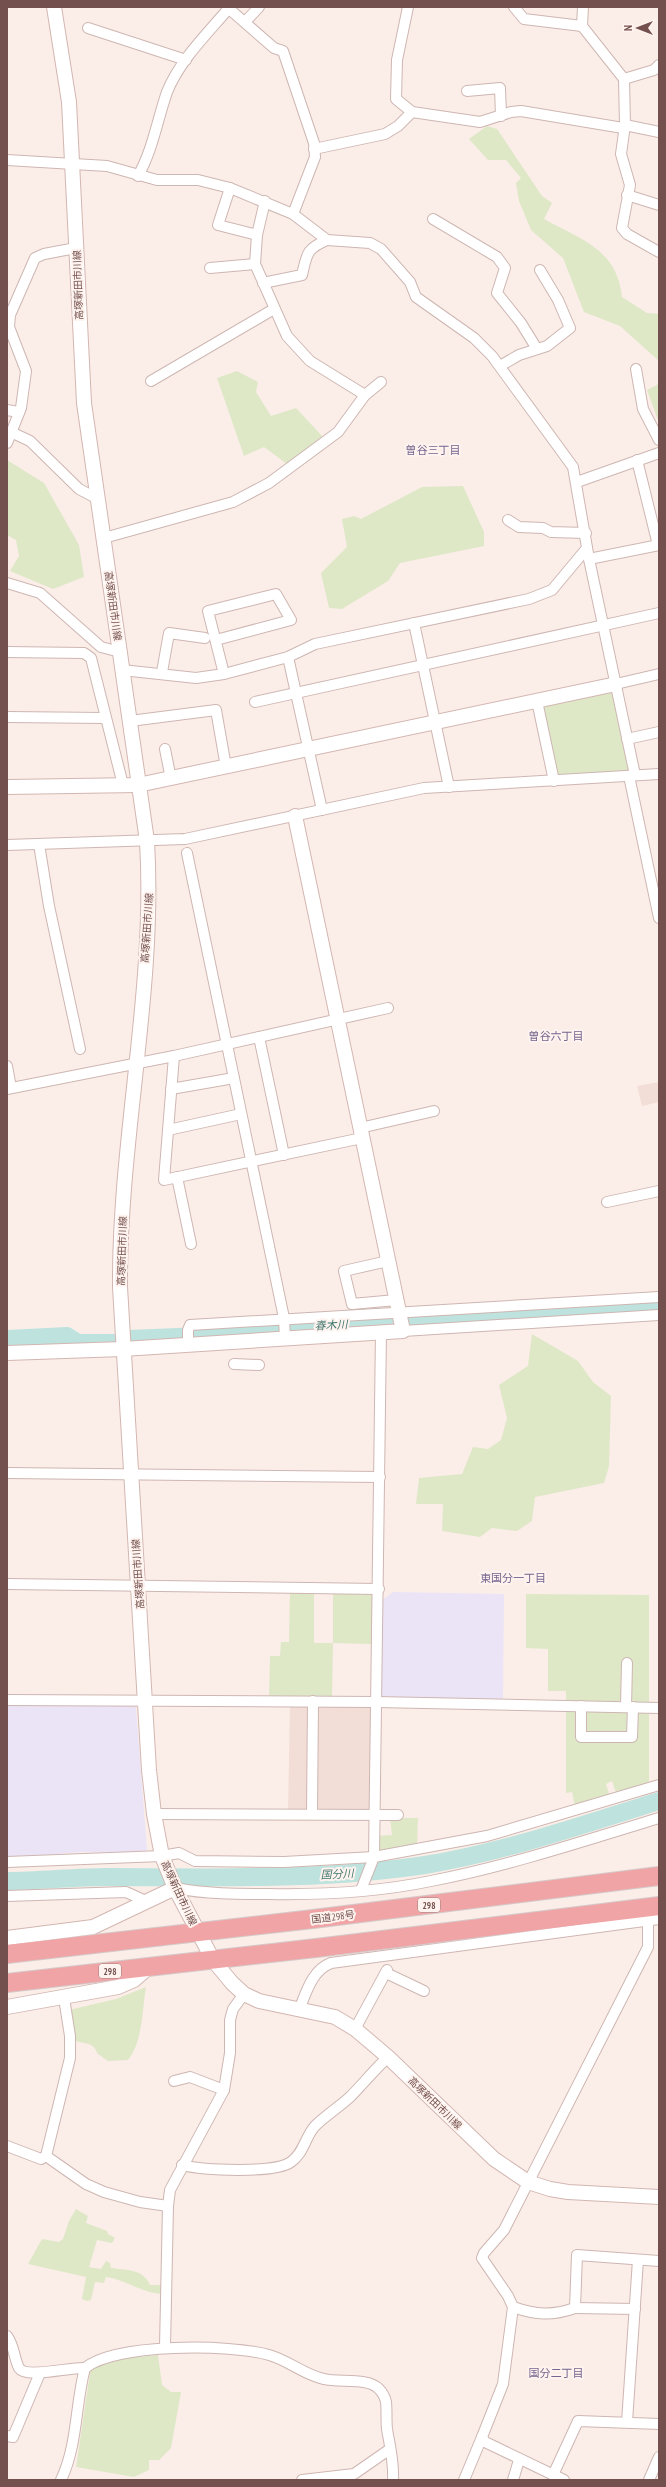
<svg xmlns="http://www.w3.org/2000/svg" width="666" height="2487" viewBox="0 0 666 2487" font-family="'PT Sans Narrow','Noto Sans JP',sans-serif">
<style>
.residential{fill:#f2ded7}
.education{fill:#ebe4f7}
.green{fill:#dee8c7}
.lines{fill:none;stroke-linecap:round;stroke-linejoin:round}
.river{stroke:#bee3de;stroke-width:18}
.street-casing{stroke:#ceb6b2;stroke-width:12}
.secondary-casing{stroke:#d3b6b1;stroke-width:16}
.highway-casing{stroke:#d5caca;stroke-width:20}
.street{stroke:#fff;stroke-width:10}
.secondary{stroke:#fff;stroke-width:14}
.highway{stroke:#f0a4a6;stroke-width:18}
.labels{text-anchor:middle;dominant-baseline:central;stroke-width:4;stroke-linejoin:round;paint-order:stroke}
.shield{fill:#fef3ee;stroke:#9d817e;stroke-width:1}
.shield-label{font-size:9px;font-weight:bold;fill:#73504e}
.street-label{font-size:10px;fill:#73504e;stroke:#fef3ee}
.neighbourhood-label{font-size:11px;fill:#75668f;stroke:#fef3ee}
.water-label{font-size:11px;font-style:italic;fill:#427770;stroke:#fef3ee}
</style>
<rect width="100%" height="100%" fill="#fbeee8"/>
<g class="residential">
<polygon points="659,1082 659,1102 642,1106 637,1086"/>
<polygon points="290,1703 373,1705 372,1812 288,1811"/>
</g>
<g class="education">
<polygon points="393,1592 504,1594 503,1701 380,1699 381,1601"/>
<polygon points="7,1705 134,1705 136,1708 147,1850 143,1853 81,1852 7,1858"/>
</g>
<g class="green">
<path d="M487,126L497,129L542,196L552,203L544,219C582,240 617,249 622,297L647,313L659,314V361L620,326L584,312L563,258L531,230L519,201L516,183L521,178L506,160H488L469,139Z"/>
<polygon points="237,371 258,382 256,392 271,416 296,408 323,437 287,464 264,447 244,456 217,378"/>
<polygon points="659,381 659,423 647,390 657,385"/>
<polygon points="7,460 44,483 79,545 84,577 53,589 10,571 19,556 16,540 7,535"/>
<polygon points="463,486 484,532 484,546 400,563 388,581 342,609 329,608 321,573 347,547 342,519 354,516 361,519 422,487"/>
<polygon points="616,684 635,775 554,781 537,701"/>
<polygon points="532,1334 578,1361 593,1382 611,1396 609,1466 604,1483 535,1497 532,1521 517,1531 492,1528 480,1537 442,1531 443,1504 416,1504 419,1478 462,1474 473,1447 488,1449 501,1440 507,1418 499,1385 528,1366"/>
<polygon points="290,1591 314,1592 314,1643 333,1643 333,1592 373,1593 374,1644 333,1643 332,1698 269,1698 270,1656 280,1656 281,1642 289,1642"/>
<polygon points="526,1594 649,1595 649,1702 634,1702 631,1698 623,1697 618,1702 566,1701 566,1691 548,1691 548,1649 526,1648"/>
<polygon points="566,1709 575,1709 577,1712 577,1741 635,1742 636,1715 638,1712 649,1713 649,1784 616,1793 612,1781 606,1784 610,1797 575,1806 572,1792 566,1793"/>
<polygon points="623,1710 628,1714 628,1731 625,1734 587,1733 585,1729 585,1711"/>
<polygon points="390,1818 418,1818 417,1847 380,1853 376,1849 376,1836 392,1835"/>
<path d="M146,1987C142,2010 143,2041 128,2060L108,2061L98,2054L94,2047L89,2044L75,2041L69,2010L116,1999Z"/>
<path d="M76,2209L88,2216L86,2223L107,2231L108,2234L115,2238L112,2243L97,2240L89,2267L101,2269L106,2261L110,2263L111,2268C125,2270 144,2269 150,2285H164L163,2294C141,2293 127,2280 106,2277L104,2283L95,2282L91,2300L87,2301L82,2299L86,2277L28,2264L42,2239L59,2242L63,2239L69,2221Z"/>
<polygon points="158,2355 162,2385 171,2392 181,2392 171,2448 159,2460 149,2460 149,2470 134,2477 76,2467 91,2366 100,2361"/>
</g>
<g class="lines">
<g class="river">
<polyline points="7,1339 67,1336 78,1343 115,1343 128,1339 203,1336 208,1332 659,1305"/>
<path d="M7,1881C40,1881 73,1877 107,1877C213,1877 319,1881 425,1865C504,1852 582,1825 659,1801"/>
</g>
<defs>
<g id="street">
<polyline points="227,7 274,48 283,51 314,143 315,157 293,214"/>
<polyline points="408,7 397,60 396,99 412,112 480,122 511,112 521,111 623,128"/>
<polyline points="514,7 524,19 582,26"/>
<polyline points="583,7 582,26 624,79 625,125 621,154 630,185 622,228 627,234 659,252"/>
<polyline points="245,22 259,7"/>
<polyline points="88,28 186,60"/>
<polyline points="624,79 654,70 659,65"/>
<polyline points="467,91 500,88 501,116"/>
<polyline points="625,125 659,132"/>
<polyline points="314,149 385,134 398,126 412,112"/>
<polyline points="7,160 107,166 157,180 198,180 230,188 293,214 327,240 370,243 381,249 410,282 416,297 474,338 492,356 573,467 589,559 635,775"/>
<path d="M138,176C153,149 157,121 167,92C180,60 207,34 229,8"/>
<polyline points="230,188 218,225 257,235"/>
<polyline points="627,195 659,205"/>
<polyline points="433,219 497,257 505,268 497,293 521,323 537,349"/>
<polyline points="210,268 255,264"/>
<path d="M263,283L302,275C307,254 306,249 327,240"/>
<polyline points="500,366 519,355 547,346 570,328 558,300 540,270"/>
<polyline points="636,369 643,409 659,440"/>
<polyline points="151,381 274,309"/>
<polyline points="365,395 381,382"/>
<polyline points="7,410 19,412"/>
<polyline points="13,433 30,441 79,489 98,499"/>
<polyline points="7,443 21,408 26,371 9,327 10,315 35,258 44,254 76,248"/>
<polyline points="637,460 658,545"/>
<polyline points="577,482 659,453"/>
<polyline points="508,520 519,527 543,528 551,532 586,533"/>
<polyline points="104,538 233,502 269,483 338,432 365,395 310,361 287,336 255,264 257,235 265,201"/>
<polyline points="589,559 659,545"/>
<polyline points="7,583 40,593 101,647 120,652"/>
<polyline points="414,623 449,787"/>
<polyline points="216,640 291,620 276,594 208,611 224,674"/>
<polyline points="7,652 84,653 91,658 123,785"/>
<polyline points="288,657 322,810"/>
<polyline points="122,670 196,678 224,674 288,657 315,644 529,599 552,590 587,548"/>
<polyline points="162,672 169,633 205,638"/>
<polyline points="616,684 659,674"/>
<polyline points="537,701 554,781"/>
<polyline points="255,702 659,613"/>
<polyline points="7,717 105,718"/>
<polyline points="130,721 216,710 226,767"/>
<polyline points="627,739 659,732"/>
<polyline points="165,749 171,779"/>
<polyline points="629,776 659,918"/>
<polyline points="39,844 49,906 80,1049"/>
<polyline points="7,845 185,839 424,788 659,774"/>
<polyline points="187,853 284,1318 285,1338"/>
<polyline points="259,1037 284,1155"/>
<polyline points="174,1056 164,1180 362,1138"/>
<polyline points="7,1066 11,1088"/>
<polyline points="7,1089 174,1056 388,1008"/>
<polyline points="171,1089 234,1078"/>
<polyline points="360,1128 434,1111"/>
<polyline points="168,1130 241,1114"/>
<polyline points="177,1177 191,1244"/>
<polyline points="607,1202 659,1191"/>
<polyline points="388,1261 344,1271 352,1304 396,1300"/>
<polyline points="403,1331 659,1315"/>
<polyline points="188,1344 188,1330 190,1325 659,1297"/>
<polyline points="234,1364 259,1365"/>
<polyline points="7,1473 380,1477"/>
<polyline points="7,1584 379,1589"/>
<polyline points="7,1700 376,1702 659,1708"/>
<polyline points="581,1706 581,1737 632,1737 633,1707"/>
<polyline points="626,1707 627,1663"/>
<polyline points="154,1814 398,1815"/>
<polyline points="312,1814 313,1701"/>
<polyline points="7,1862 162,1856 179,1853 195,1861 284,1862 374,1857 487,1836 659,1785"/>
<path d="M175,1888C205,1894 237,1894 268,1894C322,1895 378,1892 431,1881C508,1866 584,1841 659,1818"/>
<polyline points="361,1890 374,1857 381,1332"/>
<polyline points="7,1896 126,1892 148,1902"/>
<polyline points="386,1973 424,1991"/>
<polyline points="64,1998 70,2036 70,2058 46,2156 86,2184 104,2192 140,2202 168,2206"/>
<path d="M299,2010C306,1993 312,1970 331,1963L659,1919"/>
<polyline points="355,2029 387,1970"/>
<polyline points="174,2081 190,2077 224,2090"/>
<polyline points="7,2146 41,2159 46,2156"/>
<path d="M182,2165C202,2170 274,2174 291,2162C304,2153 305,2137 315,2126C325,2116 339,2107 350,2097C363,2084 374,2070 388,2057"/>
<path d="M513,2307C536,2315 552,2316 575,2308L577,2255L659,2261"/>
<polyline points="575,2308 635,2309"/>
<path d="M7,2336C14,2345 14,2358 19,2368C26,2379 69,2367 85,2368"/>
<polyline points="165,2347 168,2206 170,2190 224,2090 230,2053 230,2020 233,2009 244,1994"/>
<polyline points="627,2422 638,2260"/>
<polyline points="7,2436 13,2437 40,2373"/>
<polyline points="553,2475 578,2421 659,2424"/>
<path d="M61,2480C78,2444 75,2405 85,2368C116,2343 230,2344 269,2355C288,2360 304,2375 324,2379C339,2383 368,2377 379,2389C383,2393 385,2397 386,2402C387,2411 386,2420 387,2429C390,2447 394,2462 393,2480"/>
<polyline points="302,2480 354,2474 390,2449"/>
<polyline points="464,2480 482,2437"/>
<polyline points="513,2480 519,2460"/>
<polyline points="564,2480 485,2442 482,2437 503,2384 513,2307 508,2296 482,2258 484,2253 504,2230 648,1947 648,1920"/>
<polyline points="649,2480 659,2457"/>
</g>
<g id="secondary">
<path d="M54,7L69,102L84,403L147,841C156,990 119,1138 120,1287L149,1770L154,1814L162,1856L175,1888L213,1960L232,1983L244,1994L259,2001L335,2017L355,2029L388,2057L494,2159L528,2182L550,2189L568,2192L659,2197"/>
<polyline points="7,787 138,785 616,684"/>
<polyline points="7,1353 123,1349 403,1331 295,816"/>
<polyline points="7,1938 93,1927 175,1888"/>
<polyline points="7,2007 118,1987 134,1980 149,1967"/>
</g>
<g id="highway">
<polyline points="7,1954 313,1919 659,1876"/>
<polyline points="7,1983 316,1948 659,1906"/>
</g>
</defs>
<use href="#street" class="street-casing"/>
<use href="#secondary" class="secondary-casing"/>
<use href="#highway" class="highway-casing"/>
<use href="#street" class="street"/>
<use href="#secondary" class="secondary"/>
<use href="#highway" class="highway"/>
</g>
<g class="labels">
<g class="shield">
<rect x="418" y="1898" width="22" height="14" rx="3"/>
<rect x="99" y="1964" width="22" height="14" rx="3"/>
</g>
<g class="shield-label">
<text x="429" y="1905">298</text>
<text x="110" y="1971">298</text>
</g>
<g class="street-label">
<text transform="translate(78 285) rotate(-92)">高塚新田市川線</text>
<text transform="translate(113 606) rotate(82)">高塚新田市川線</text>
<text transform="translate(147 928) rotate(-86)">高塚新田市川線</text>
<text transform="translate(122 1251) rotate(-88)">高塚新田市川線</text>
<text transform="translate(138 1574) rotate(-94)">高塚新田市川線</text>
<text transform="translate(179 1893) rotate(65)">高塚新田市川線</text>
<text transform="translate(333 1917) rotate(-7)">国道298号</text>
<text transform="translate(435 2103) rotate(44)">高塚新田市川線</text>
</g>
<g class="neighbourhood-label">
<text x="433" y="450">曽谷三丁目</text>
<text x="556" y="1036">曽谷六丁目</text>
<text x="513" y="1578">東国分一丁目</text>
<text x="556" y="2373">国分二丁目</text>
</g>
<g class="water-label">
<text transform="translate(331 1325) rotate(-3)">春木川</text>
<text transform="translate(337 1874) rotate(-3)">国分川</text>
</g>
</g>
<rect width="666" height="2487" fill="none" stroke="#73504e" stroke-width="16"/>
<g transform="translate(638 28) rotate(270)" stroke="#fef3ee" stroke-width="3" paint-order="stroke">
<path d="M0-3L7 15L0 10L-7 15Z" fill="#73504e"/>
<text y="-6" font-size="11" font-weight="bold" text-anchor="middle" fill="#73504e">N</text>
</g>
</svg>
